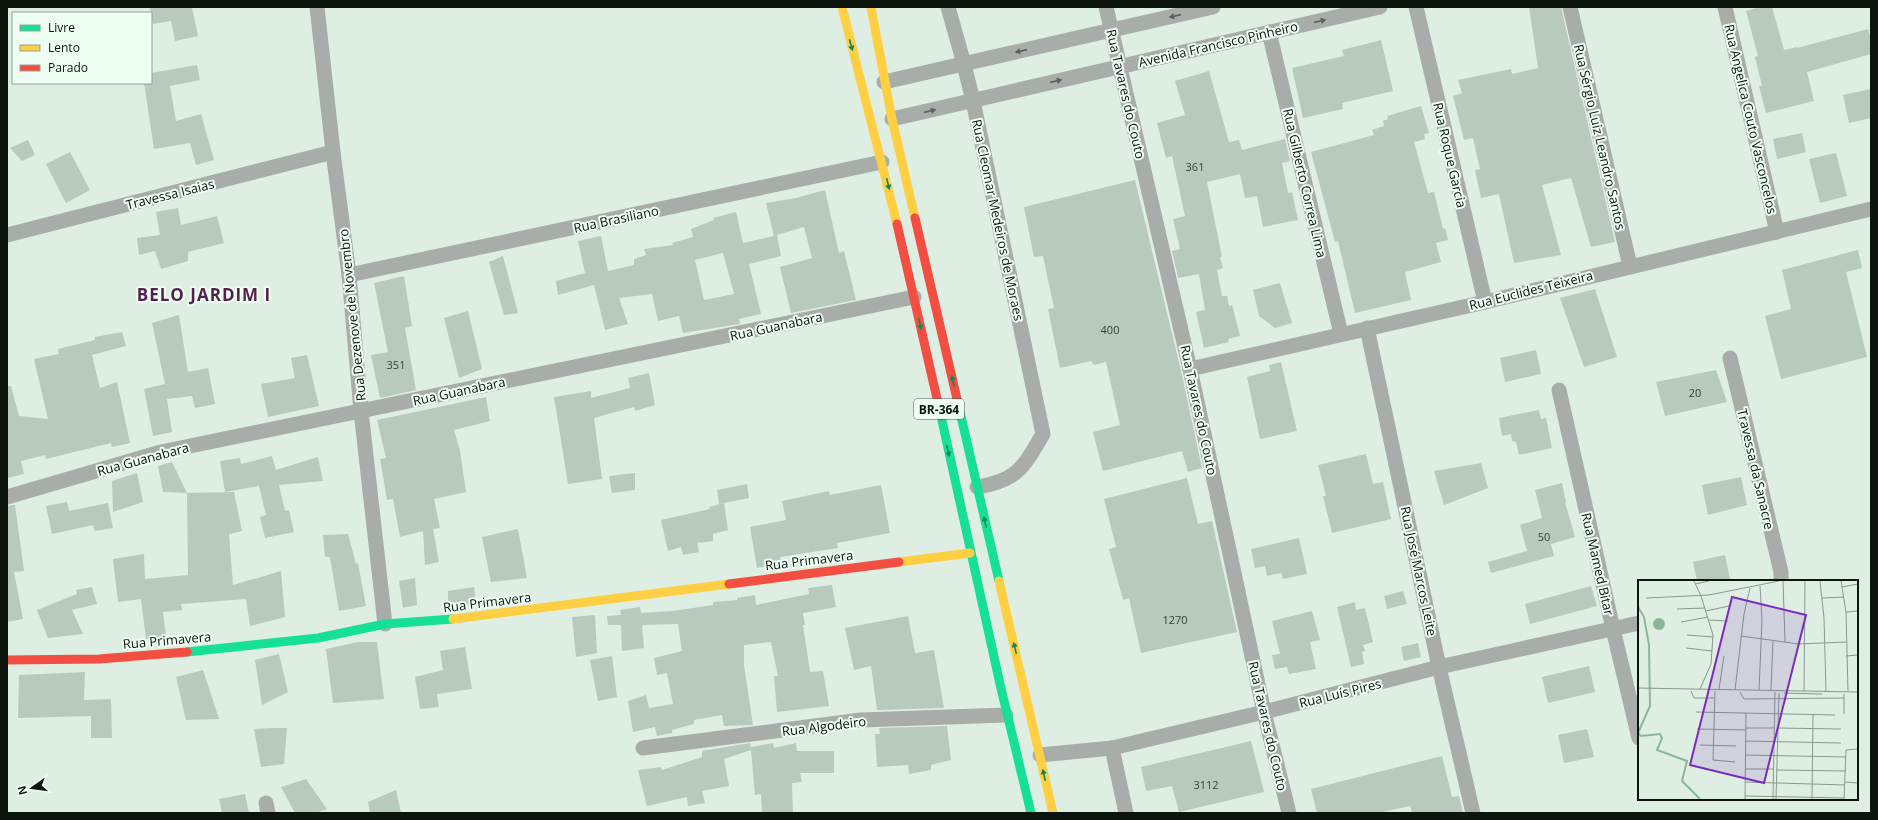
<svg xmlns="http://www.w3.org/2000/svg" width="1878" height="820" viewBox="0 0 1878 820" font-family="'Open Sans',sans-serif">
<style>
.building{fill:#b8c9bd;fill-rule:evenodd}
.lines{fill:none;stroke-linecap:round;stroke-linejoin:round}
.street{stroke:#a8ada9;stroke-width:15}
.fast{stroke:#16e098;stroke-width:9}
.slow{stroke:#ffcf43;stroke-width:9}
.jam{stroke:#f24e42;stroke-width:9}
.oneway{fill:#5a615c}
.oneway2{fill:#11855a}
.labels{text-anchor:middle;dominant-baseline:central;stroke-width:4;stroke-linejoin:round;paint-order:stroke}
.number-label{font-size:11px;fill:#36423a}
.shield{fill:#eefef2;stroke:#4f5b52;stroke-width:1}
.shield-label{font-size:12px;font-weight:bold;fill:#0b150e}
.street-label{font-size:13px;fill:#0b150e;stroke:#eefef2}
.district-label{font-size:17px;font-weight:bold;letter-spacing:1px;fill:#541f4c;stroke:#eefef2}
.inset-river{fill:none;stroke:#8cb69a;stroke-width:2}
.inset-road{fill:none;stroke:#8a978e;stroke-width:1}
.view{fill:#7b2cbf;fill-opacity:0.15;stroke:#7b2cbf;stroke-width:2}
.inset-edge{fill:none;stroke:#0b150e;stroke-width:2}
</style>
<rect width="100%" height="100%" fill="#dfeee3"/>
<g class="building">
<polygon points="150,7 192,7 198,36 175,41 171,21 153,24"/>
<polygon points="1529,7 1561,7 1615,242 1591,247 1571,178 1542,185 1561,255 1514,263 1499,194 1481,198 1475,170 1480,169 1473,138 1464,140 1453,96 1462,93 1458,80 1511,69 1512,74 1538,68"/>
<polygon points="1760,7 1772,7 1784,50 1797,47 1797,48 1868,29 1871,39 1871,54 1807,72 1814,101 1766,113 1759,86 1762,86 1755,57 1758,56 1746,11"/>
<polygon points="1381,40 1393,91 1342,103 1343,109 1303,118 1292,68 1344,56 1342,50"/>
<polygon points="197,65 200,80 170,86 176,121 201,114 214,160 196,165 190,143 154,149 144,83 151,83 151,73"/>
<polygon points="1209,71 1229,142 1239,140 1242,150 1285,139 1290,161 1282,163 1288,193 1292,192 1298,220 1263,227 1257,196 1245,198 1240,174 1207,182 1222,257 1220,257 1223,268 1217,270 1222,296 1227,296 1229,306 1232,305 1240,336 1228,339 1229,342 1204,348 1196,312 1205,310 1199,274 1178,278 1172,251 1180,249 1173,219 1185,216 1172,156 1166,158 1157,123 1185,115 1175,81"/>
<polygon points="1871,89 1871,118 1849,123 1843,95"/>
<polygon points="1421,106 1429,133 1424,134 1425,139 1414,142 1428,193 1434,192 1443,229 1445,228 1448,240 1436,243 1441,262 1405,272 1411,300 1355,313 1338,241 1335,242 1311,152 1374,135 1372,130 1384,126 1383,121 1388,119 1387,116"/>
<polygon points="1802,133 1806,152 1777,159 1773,139"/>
<polygon points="28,140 35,155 22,161 10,148"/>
<polygon points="70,152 90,190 66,203 46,164"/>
<polygon points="1836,153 1847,196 1820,203 1809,159"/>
<polygon points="1135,180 1181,371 1202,468 1188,472 1182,451 1103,471 1093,432 1120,425 1106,362 1094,365 1091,361 1060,368 1048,309 1054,308 1043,256 1034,257 1024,207"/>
<path d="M825,190L839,253L844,251L856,300L791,313L780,267L812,258L804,227L777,235L781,256L749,264L761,314L739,319L740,324L683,333L679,316L658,321L652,294L619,298L628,324L605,330L594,285L558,295L556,281L585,273L578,241L601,236L608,271L634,265V259L646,255L644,249L673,245L672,243L693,237L691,229L714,220L713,218L736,212L743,243L774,236L766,203L796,198ZM723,253L734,294L704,300L695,260Z"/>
<polygon points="178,208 181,225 217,216 224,243 188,252 188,261 161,269 155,251 139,255 137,238 160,235 156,212"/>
<polygon points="1858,250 1862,268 1846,272 1867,357 1781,379 1765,316 1791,309 1782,270"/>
<polygon points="503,256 518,313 504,315 489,262"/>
<polygon points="404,276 412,326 405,328 416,390 380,398 371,355 388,352 374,283"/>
<polygon points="1280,283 1292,323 1275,328 1259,316 1253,290"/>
<polygon points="1595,289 1617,357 1584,367 1560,298"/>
<polygon points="468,311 482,369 459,378 444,318"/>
<polygon points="179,315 188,372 208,368 215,404 195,408 192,396 167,399 172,432 153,436 144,389 165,384 152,323"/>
<polygon points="122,332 126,346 92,355 100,388 117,382 130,443 112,447 111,443 46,459 45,455 21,461 24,474 7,478 7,386 11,386 19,416 48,419 34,359 59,354 58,349 95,340 95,337"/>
<polygon points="1536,350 1541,374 1505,382 1500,358"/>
<polygon points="307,355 319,406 268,417 261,384 295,378 291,358"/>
<polygon points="1281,362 1297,431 1260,439 1247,377 1270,371 1269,365"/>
<polygon points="1716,370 1727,402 1665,416 1656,382"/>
<polygon points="649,373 655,405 635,411 634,407 594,418 602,479 568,484 554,397 591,391 591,398 630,388 628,378"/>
<polygon points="486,397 490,421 454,430 460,451 466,492 434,499 440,528 433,529 439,562 425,565 423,531 400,537 393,499 387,500 380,459 386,458 377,420"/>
<polygon points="1539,410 1541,419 1546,418 1552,448 1519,455 1516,442 1512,441 1511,434 1502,436 1499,418"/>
<polygon points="1366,454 1373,484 1383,482 1391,519 1332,533 1323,496 1326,496 1318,465"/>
<polygon points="272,456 276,470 318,457 323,481 279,485 285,511 289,510 294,532 265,538 260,517 266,515 259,486 225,492 220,461 240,458 241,464"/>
<polygon points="172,462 187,493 163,492 158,466"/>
<polygon points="1481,463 1488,488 1444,505 1434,471"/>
<polygon points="137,473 143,502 113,512 112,481"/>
<polygon points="635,473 635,490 612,493 609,476"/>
<polygon points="1741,477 1747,505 1708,515 1702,485"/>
<polygon points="1187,478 1198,524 1212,521 1237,632 1141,653 1129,598 1123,600 1109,549 1116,547 1104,499"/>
<polygon points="1562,483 1566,502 1565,502 1575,537 1551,544 1554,556 1491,573 1488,562 1527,551 1520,525 1542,518 1535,490"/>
<polygon points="747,484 749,498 719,504 717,490"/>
<polygon points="881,485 890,533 837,543 838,548 780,557 781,563 757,568 750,527 786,520 782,501 829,491 830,495"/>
<polygon points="234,492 242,531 229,534 233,585 281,571 285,617 250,626 246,599 181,604 182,610 163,612 166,637 146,639 141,599 118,602 113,559 144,554 145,579 188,575 187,493"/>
<polygon points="67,502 69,511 108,503 113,528 95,531 93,525 52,534 46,506"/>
<polygon points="724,503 728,530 713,534 713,541 697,543 699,552 683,555 681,547 668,551 661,520 710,509 709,507"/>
<polygon points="13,505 15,505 24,571 14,572 23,619 7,622 7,506"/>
<polygon points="518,529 527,578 491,582 482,537"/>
<polygon points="348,534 356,564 358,563 366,606 339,611 330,557 325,557 323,535"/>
<polygon points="1299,538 1307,574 1283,579 1281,573 1267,576 1265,566 1255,568 1251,549"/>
<polygon points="1725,555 1730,579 1720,581 1697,581 1693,562"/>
<polygon points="415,578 417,605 403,608 399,581"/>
<polygon points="832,585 836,607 803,613 805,625 803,625 810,672 823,671 829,706 777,712 774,676 778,676 771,642 744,645 744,665 753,725 724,726 722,715 694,720 694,724 672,730 672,733 657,736 655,727 633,732 628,701 646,695 649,708 673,704 667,673 657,675 654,658 682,651 678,624 642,625 644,648 622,651 621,625 608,625 607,616 621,615 620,610 640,607 641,613 673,611 713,605 713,602 737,600 737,598 755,595 756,605 809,594 808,588"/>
<polygon points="1591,586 1597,606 1530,624 1525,604"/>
<polygon points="92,587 97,604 72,610 83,634 48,638 37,610 77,594 76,590"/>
<polygon points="474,587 476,604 448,608 448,591"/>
<polygon points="1403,591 1407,604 1387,609 1384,596"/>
<polygon points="1355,602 1356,610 1365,608 1373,642 1363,645 1365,651 1362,652 1364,664 1351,667 1337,607"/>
<polygon points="1312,611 1320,640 1310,642 1316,669 1289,674 1287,667 1275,669 1272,655 1280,654 1272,621"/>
<polygon points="595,615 597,653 576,657 572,617"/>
<polygon points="908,616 915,653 934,650 944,708 877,710 871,666 854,670 845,628"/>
<polygon points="358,642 377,642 384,699 333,703 326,649"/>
<polygon points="1418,643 1421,657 1404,661 1401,647"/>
<polygon points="465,647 472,689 437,694 439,707 420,709 415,677 443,670 440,651"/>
<polygon points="279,654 288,692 262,705 255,660"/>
<polygon points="612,656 617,697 598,701 590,660"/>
<polygon points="1589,666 1595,692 1548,703 1542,677"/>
<polygon points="203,670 219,719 186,720 176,677"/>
<polygon points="85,672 84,700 111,699 112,738 91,738 91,716 18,718 19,675"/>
<polygon points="947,726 951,760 931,765 931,770 909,774 908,765 877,767 875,734 880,734 879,728"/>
<polygon points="273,728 287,728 284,764 261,767 254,729"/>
<polygon points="1587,729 1594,757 1564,763 1558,735"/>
<polygon points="1251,741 1264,792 1179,812 1172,786 1146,791 1141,767"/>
<polygon points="750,743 751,750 751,747 773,743 774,748 796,743 797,751 834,751 834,773 800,773 802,782 792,783 793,813 762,813 761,794 755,795 751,750 724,759 729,786 702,791 705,803 688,806 687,797 647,806 638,770 661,767 662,770 702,757 702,751"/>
<polygon points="1442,756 1452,797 1459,796 1463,813 1412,813 1410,806 1378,813 1317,813 1311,789"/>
<polygon points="306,779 327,809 316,813 295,813 281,787"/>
<polygon points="396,790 401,813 370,813 368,802"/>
<polygon points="245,794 249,813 222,813 219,799"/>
</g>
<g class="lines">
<g class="street">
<polyline points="317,7 333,152 349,275 361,411 385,624"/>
<path d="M948,7L964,64L973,101L1043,434C1023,468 1018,480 977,487"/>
<polyline points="1106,7 1190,369 1264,712 1289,813"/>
<polyline points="1416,7 1485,302"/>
<polyline points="1570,7 1630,266"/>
<polyline points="1725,7 1777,232"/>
<polyline points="1269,32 1341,334"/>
<polyline points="884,82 1213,7"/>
<polyline points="892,119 1380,7"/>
<polyline points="7,235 333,152"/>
<polyline points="349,275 882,162"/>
<polyline points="1367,328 1439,667 1473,813"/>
<polyline points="1730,358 1781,572 1781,581"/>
<polyline points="1190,369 1485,302 1871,209"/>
<polyline points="1559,390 1613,629 1639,738"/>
<polyline points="7,497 161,452 914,297"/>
<polyline points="643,748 861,720 1006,715"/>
<polyline points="1112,748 1126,813"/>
<polyline points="1040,755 1112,748 1264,712 1439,667 1639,623"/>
<polyline points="266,803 268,813"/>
</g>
<g class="fast">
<polyline points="957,399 999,581"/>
<polyline points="941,416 1000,684 1031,813"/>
<polyline points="187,652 318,638 385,624 453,619"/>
</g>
<g class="slow">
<polyline points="842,7 897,224"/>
<polyline points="871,7 892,119 915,218"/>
<polyline points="899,562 970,553"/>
<polyline points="999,581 1053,813"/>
<polyline points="453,619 729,584"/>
</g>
<g class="jam">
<polyline points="915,218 957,399"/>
<polyline points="897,224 941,416"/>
<polyline points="729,584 899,562"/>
<polyline points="7,660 99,659 187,652"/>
</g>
</g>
<defs><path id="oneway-solid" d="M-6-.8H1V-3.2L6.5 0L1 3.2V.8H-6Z"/></defs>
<g class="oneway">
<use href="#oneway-solid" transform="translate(1175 16) rotate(167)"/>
<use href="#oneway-solid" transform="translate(1320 21) rotate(-13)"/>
<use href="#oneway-solid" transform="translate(1021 51) rotate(167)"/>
<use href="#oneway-solid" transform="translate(1056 81) rotate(-13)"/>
<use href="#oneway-solid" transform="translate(930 111) rotate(-13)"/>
</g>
<g class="oneway2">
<use href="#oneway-solid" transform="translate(851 45) rotate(75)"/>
<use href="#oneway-solid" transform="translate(888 184) rotate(77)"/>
<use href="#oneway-solid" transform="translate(920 324) rotate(78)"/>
<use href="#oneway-solid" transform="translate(953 381) rotate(-103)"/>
<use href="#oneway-solid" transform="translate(948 451) rotate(78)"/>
<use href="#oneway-solid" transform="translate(985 522) rotate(-103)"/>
<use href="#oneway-solid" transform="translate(1015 648) rotate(-103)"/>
<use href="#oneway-solid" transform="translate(1044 775) rotate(-103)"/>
</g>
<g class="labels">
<g class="number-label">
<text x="1195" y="166">361</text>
<text x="1110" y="329">400</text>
<text x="396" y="364">351</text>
<text x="1695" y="392">20</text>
<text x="1544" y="536">50</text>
<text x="1175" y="619">1270</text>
<text x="1206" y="784">3112</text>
</g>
<rect class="shield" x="914" y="399" width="50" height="20" rx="3"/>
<g class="shield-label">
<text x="939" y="409">BR-364</text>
</g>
<g class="street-label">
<text transform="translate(1218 44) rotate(-13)">Avenida Francisco Pinheiro</text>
<text transform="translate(1126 94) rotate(77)">Rua Tavares do Couto</text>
<text transform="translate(1751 119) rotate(77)">Rua Angelica Couto Vasconcelos</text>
<text transform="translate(1600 137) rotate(77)">Rua Sérgio Luiz Leandro Santos</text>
<text transform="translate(1450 155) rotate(77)">Rua Roque Garcia</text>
<text transform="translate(1305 183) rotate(77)">Rua Gilberto Correa Lima</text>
<text transform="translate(170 194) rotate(-14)">Travessa Isaias</text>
<text transform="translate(616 219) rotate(-12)">Rua Brasiliano</text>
<text transform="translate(998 220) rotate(78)">Rua Cleomar Medeiros de Moraes</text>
<text transform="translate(1531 290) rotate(-14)">Rua Euclides Teixeira</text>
<text transform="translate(352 315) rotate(-96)">Rua Dezenove de Novembro</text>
<text transform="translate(776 326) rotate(-12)">Rua Guanabara</text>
<text transform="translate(459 391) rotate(-12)">Rua Guanabara</text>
<text transform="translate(1199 410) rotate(78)">Rua Tavares do Couto</text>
<text transform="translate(143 459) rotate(-15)">Rua Guanabara</text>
<text transform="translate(1756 469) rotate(77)">Travessa da Sanacre</text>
<text transform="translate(809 560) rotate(-7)">Rua Primavera</text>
<text transform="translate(1598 564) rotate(77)">Rua Mamed Bitar</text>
<text transform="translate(1419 571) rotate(78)">Rua José Marcos Leite</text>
<text transform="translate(487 602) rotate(-7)">Rua Primavera</text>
<text transform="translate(167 640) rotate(-5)">Rua Primavera</text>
<text transform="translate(1340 693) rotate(-14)">Rua Luís Pires</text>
<text transform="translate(824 726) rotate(-7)">Rua Algodeiro</text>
<text transform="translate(1268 726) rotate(77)">Rua Tavares do Couto</text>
</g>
<g class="district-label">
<text x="204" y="294">BELO JARDIM I</text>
</g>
</g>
<g transform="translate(1638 580)">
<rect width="220" height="220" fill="#dfeee3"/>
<path d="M15 44a6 6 0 1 1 12 0a6 6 0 1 1-12 0Z" fill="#8cb69a"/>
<path class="inset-river" d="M0,27L6,37L11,65L12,126L0,153L3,156L22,154L24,158L19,170L49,181L44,201L62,219"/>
<path class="inset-road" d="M56,1L63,16L75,55L73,84L62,109M145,1L147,62M182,1L186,38L188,111M203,1L208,32L210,111M57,4L71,1M204,7L220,4M8,18L71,15L141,1M184,18L206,17M39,29L67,28M68,31L91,26M208,32L220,31M71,40L90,41M43,42L70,37M49,55L75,57M103,56L161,64L208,62M48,68L74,71M208,76L220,75M0,108L220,112M81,109L86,76M97,110L106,34L112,8M121,110L124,40L122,6M133,110L135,60M53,111L56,118H76M77,111L75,180L97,182M166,111L167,1M102,112L106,119L206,118M146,113L184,114M58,132L197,135M206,134V114M108,148H136M140,148L203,149M59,149L108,150M107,161L203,163M62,165L98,166M107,175L208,177M107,189H136M139,190L208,191M107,202L207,205M207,202L220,203M107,216L206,218M107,219L108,133M135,219L137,112M138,219L141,113M174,219L175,134M206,219L208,170L220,169"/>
<path class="view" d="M94,17L168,35L126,203L52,185Z"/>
<rect width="220" height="220" class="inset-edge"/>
</g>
<rect width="1878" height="820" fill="none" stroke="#0b150e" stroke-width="16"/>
<rect x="12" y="12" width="140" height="72" fill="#eefef2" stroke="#93a197"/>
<rect x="20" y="25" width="20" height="6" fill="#16e098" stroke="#93a197"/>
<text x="48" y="32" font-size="12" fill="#0b150e">Livre</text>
<rect x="20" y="45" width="20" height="6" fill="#ffcf43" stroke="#93a197"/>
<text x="48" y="52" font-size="12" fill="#0b150e">Lento</text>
<rect x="20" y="65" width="20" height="6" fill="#f24e42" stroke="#93a197"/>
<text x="48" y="72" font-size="12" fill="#0b150e">Parado</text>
<g transform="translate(32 788) rotate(256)" stroke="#eefef2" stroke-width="3" paint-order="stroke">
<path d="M0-3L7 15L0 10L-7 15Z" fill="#0b150e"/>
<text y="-6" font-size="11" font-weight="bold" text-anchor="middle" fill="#0b150e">N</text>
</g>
</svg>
